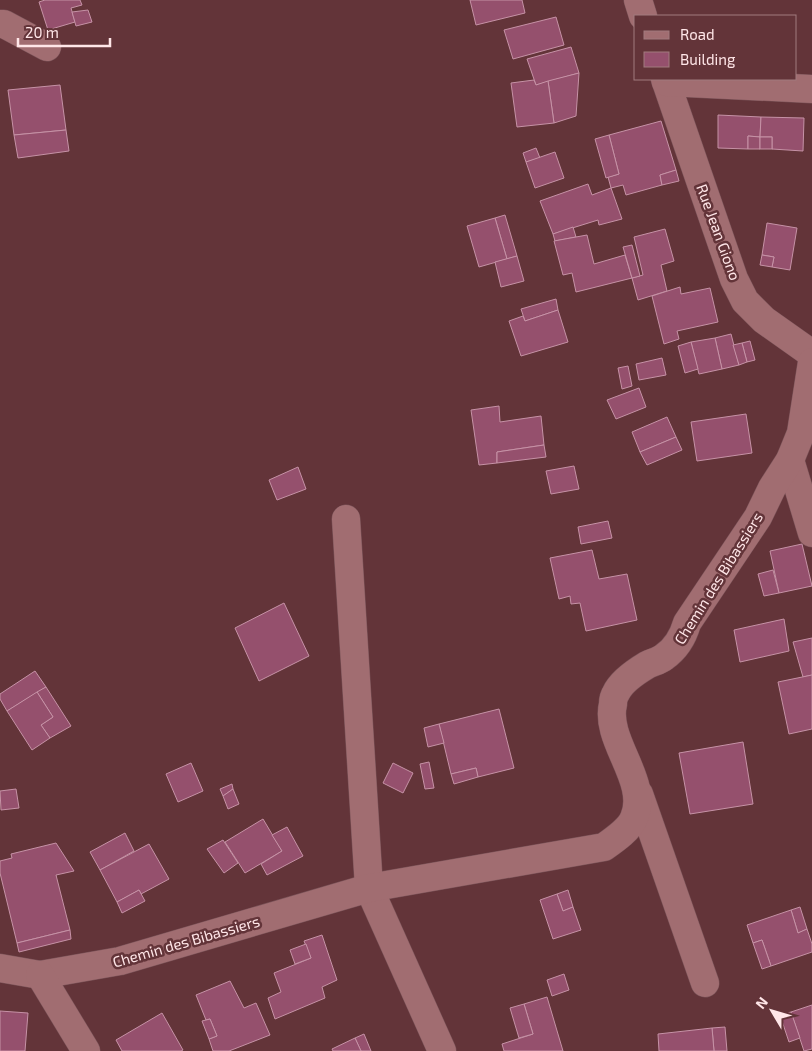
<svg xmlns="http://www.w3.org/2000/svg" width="812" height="1051" viewBox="0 0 812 1051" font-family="'Exo 2',sans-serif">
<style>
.building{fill:#95506d;stroke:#c692a6}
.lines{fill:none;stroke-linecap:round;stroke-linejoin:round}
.minor-casing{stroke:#7a5358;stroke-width:29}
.minor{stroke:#a16d71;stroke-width:28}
.labels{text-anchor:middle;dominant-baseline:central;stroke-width:5;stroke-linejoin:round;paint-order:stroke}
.street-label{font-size:15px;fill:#ffe6e8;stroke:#633439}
</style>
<rect width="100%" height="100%" fill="#633439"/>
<g class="building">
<polygon points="45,0 80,0 82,5 71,8 75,22 48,30 39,2"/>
<polygon points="470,0 522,0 525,13 476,25"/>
<polygon points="88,10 92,22 76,26 72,12"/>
<polygon points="556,17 564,45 513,59 504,30"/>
<polygon points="571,47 579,73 536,85 527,59"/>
<polygon points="579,73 576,116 554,123 548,81"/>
<polygon points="534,80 536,85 548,81 554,123 517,127 511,83"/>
<polygon points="60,85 66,130 14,135 8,90"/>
<polygon points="718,115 761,117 760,137 748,136 748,149 718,148"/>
<polygon points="761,117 804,118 803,151 772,149 772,137 760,137"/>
<polygon points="661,121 676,170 660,175 662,185 626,195 623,185 611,188 608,177 619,174 609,135"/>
<polygon points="66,130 69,151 18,158 14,135"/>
<polygon points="609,135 619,174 606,178 595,139"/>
<polygon points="748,136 760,137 760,149 748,149"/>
<rect x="760" y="137" width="12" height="12"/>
<polygon points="536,148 540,158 526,162 523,153"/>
<polygon points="555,152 564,178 535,188 526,162"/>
<polygon points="676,170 679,181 662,185 660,175"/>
<polygon points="588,184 592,195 611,188 622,219 599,225 598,220 553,234 540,201"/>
<polygon points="505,215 517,256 507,259 495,218"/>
<polygon points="495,218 507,259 479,267 467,226"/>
<polygon points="767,223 797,228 790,270 772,267 774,257 762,255"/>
<polygon points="573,227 576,237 555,241 553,234"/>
<polygon points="665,229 674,261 661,265 667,291 638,300 632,278 643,275 634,237"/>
<polygon points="587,235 594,264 625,255 632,278 576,292 572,273 563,275 554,241"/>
<polygon points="632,245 640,276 632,278 623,247"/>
<polygon points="762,255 774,257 772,267 760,265"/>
<polygon points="517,256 524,281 501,287 495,262"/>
<polygon points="680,287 681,294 710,288 718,322 677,331 679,339 664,344 652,296"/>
<polygon points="556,299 558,310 525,321 521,309"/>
<polygon points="558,310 568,342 521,356 509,321 523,316 525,321"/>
<polygon points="731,334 739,365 722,369 715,338"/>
<polygon points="715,338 722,369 699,374 691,342"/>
<polygon points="750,341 755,360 747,362 742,343"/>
<polygon points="691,342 698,369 685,373 678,346"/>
<polygon points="742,343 747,362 739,365 733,345"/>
<polygon points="662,358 666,375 639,380 636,364"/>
<polygon points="628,366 632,386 622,389 618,368"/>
<polygon points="639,388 646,407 616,419 607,400"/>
<polygon points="499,406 500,422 541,416 544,445 497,452 497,463 479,465 471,410"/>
<polygon points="746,414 752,453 697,461 691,422"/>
<polygon points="667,417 676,437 640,452 632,432"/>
<polygon points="676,437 682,450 647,465 640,452"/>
<polygon points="544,445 546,457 497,463 497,452"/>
<polygon points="574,466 579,489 551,494 546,471"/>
<polygon points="298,467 306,489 277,500 269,480"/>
<polygon points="608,521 612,538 581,544 578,527"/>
<polygon points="802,544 812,586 779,593 770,551"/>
<polygon points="592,550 599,579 627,574 637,620 586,631 580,603 571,604 570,596 559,599 550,558"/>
<polygon points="773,570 779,593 764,596 758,574"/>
<polygon points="284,603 309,656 259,681 235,628"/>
<polygon points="784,619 789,651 740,662 734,630"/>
<polygon points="812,638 812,675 803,677 793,642"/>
<polygon points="35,671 46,687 7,711 0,699 0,694"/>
<polygon points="812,675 812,729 789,734 778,682"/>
<polygon points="46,687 71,726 50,738 41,725 53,717 37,692"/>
<polygon points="37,692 53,717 41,725 50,738 32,750 7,711"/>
<polygon points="499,709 514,768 478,777 476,768 451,774 439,724"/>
<polygon points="439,724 444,743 428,747 424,728"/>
<polygon points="743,742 753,804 690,814 679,753"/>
<polygon points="429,762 434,788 425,789 420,764"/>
<polygon points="191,763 203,791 178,802 166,774"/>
<polygon points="393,763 413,773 403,793 383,783"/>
<polygon points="476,768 478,777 454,784 451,774"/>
<polygon points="232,784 233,789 223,796 220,789"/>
<polygon points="16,789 19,808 1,810 0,791"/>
<polygon points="233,789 239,804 228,809 223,796"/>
<polygon points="263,819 282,851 245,873 225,842"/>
<polygon points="287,827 303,856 267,875 261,864 282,851 272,835"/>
<polygon points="125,833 134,851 100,870 90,852"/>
<polygon points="223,840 238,863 224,873 207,849"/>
<polygon points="56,843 74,871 56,875 70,930 17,943 0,873 0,861 12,858 11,854"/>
<polygon points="149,844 169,879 141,894 139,890 117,902 100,870"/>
<polygon points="139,890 145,901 122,913 117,902"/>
<polygon points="568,890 573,907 563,911 557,894"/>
<polygon points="557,894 563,911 573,907 581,930 553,939 540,900"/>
<polygon points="800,907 807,929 798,933 791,910"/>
<polygon points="791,910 798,933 807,929 812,944 812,952 771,966 762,940 753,943 747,925"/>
<polygon points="70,930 71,939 19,952 17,943"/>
<polygon points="322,935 337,980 322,987 325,998 275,1019 268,998 281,992 274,973 311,958 304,941"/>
<polygon points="762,940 771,966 762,969 753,943"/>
<polygon points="306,944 311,958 295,964 290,950"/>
<polygon points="564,974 569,990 552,996 547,980"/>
<polygon points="230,981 244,1008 256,1003 270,1035 229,1051 213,1051 209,1039 217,1036 210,1019 206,1020 196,995"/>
<polygon points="547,997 563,1051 504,1051 502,1044 533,1034 524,1004"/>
<polygon points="524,1004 533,1034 519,1038 510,1008"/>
<polygon points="812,1005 812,1049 804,1051 791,1012"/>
<polygon points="0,1011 28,1013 25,1051 0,1051"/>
<polygon points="791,1012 800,1038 789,1042 780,1015"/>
<polygon points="162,1013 183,1050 181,1051 122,1051 116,1040"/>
<polygon points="210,1019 217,1036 209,1039 202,1021"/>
<polygon points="725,1027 727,1051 714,1051 712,1028"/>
<polygon points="712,1028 714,1051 659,1051 658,1034"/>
<polygon points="364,1034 371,1051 361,1051 355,1038"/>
<polygon points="355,1038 361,1051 333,1051 332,1049"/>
</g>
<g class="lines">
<defs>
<g id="minor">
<polyline points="638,0 643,16"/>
<polyline points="0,24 4,24 47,47"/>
<polyline points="665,79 734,279 745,301 764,320 812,354"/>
<polyline points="666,82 812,89"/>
<polyline points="790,460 812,533"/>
<polyline points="346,519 369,888 442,1051"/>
<polyline points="639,794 705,983"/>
<path d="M0,968L40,975L120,961L369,888L604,847C614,840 630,829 634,818C650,781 604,741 613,704C613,701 614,696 616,693C621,682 637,671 647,665C653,662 659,661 664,657C677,648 683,637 687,623L758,517L772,488L790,460L801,433L812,362"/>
<polyline points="40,975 86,1051"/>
</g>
</defs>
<use href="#minor" class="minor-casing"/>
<use href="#minor" class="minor"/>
</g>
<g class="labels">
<g class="street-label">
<text transform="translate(719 232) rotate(70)">Rue Jean Giono</text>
<text transform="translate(718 578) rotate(-58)">Chemin des Bibassiers</text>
<text transform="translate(186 941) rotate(-16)">Chemin des Bibassiers</text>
</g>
</g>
<rect x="634" y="15" width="162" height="65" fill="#633439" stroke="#a17b7f"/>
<rect x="644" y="31" width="25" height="8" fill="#a16d71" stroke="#a17b7f"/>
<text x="680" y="40" font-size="15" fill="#ffe6e8">Road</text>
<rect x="644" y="52" width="25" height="15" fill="#95506d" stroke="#a17b7f"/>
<text x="680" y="65" font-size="15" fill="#ffe6e8">Building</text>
<g transform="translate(772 1011) rotate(308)" stroke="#633439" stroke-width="4" paint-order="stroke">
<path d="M0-4L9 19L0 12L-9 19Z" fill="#ffe6e8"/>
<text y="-8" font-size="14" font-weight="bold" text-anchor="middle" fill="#ffe6e8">N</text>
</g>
<path d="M18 38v8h92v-8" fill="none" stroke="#ffe6e8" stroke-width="2.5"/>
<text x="25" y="38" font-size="15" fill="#ffe6e8" stroke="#633439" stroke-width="4" paint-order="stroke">20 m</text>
</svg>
